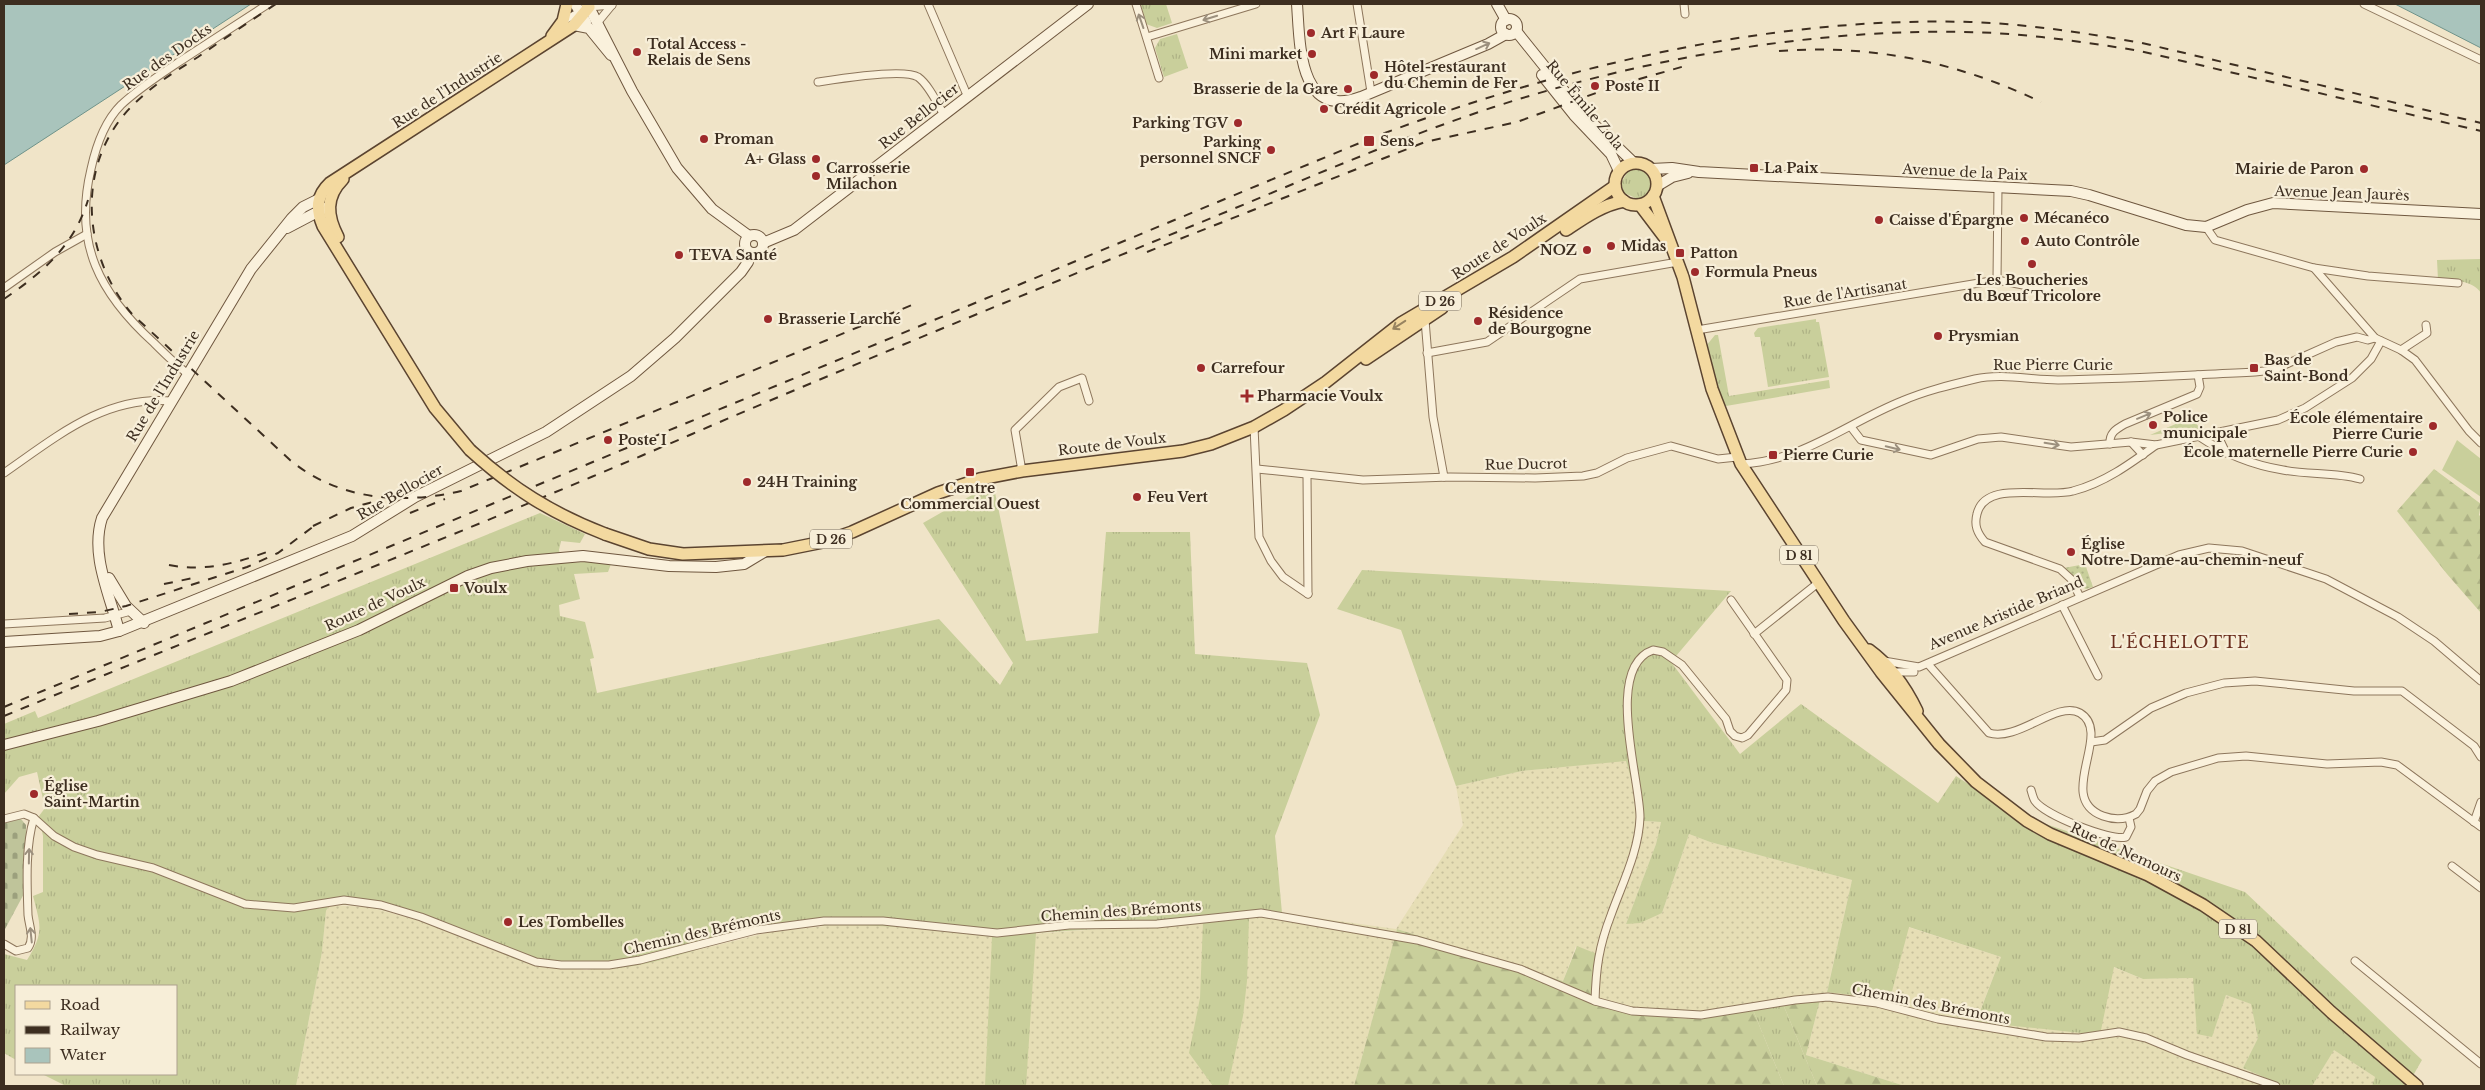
<svg xmlns="http://www.w3.org/2000/svg" width="2485" height="1090" viewBox="0 0 2485 1090" font-family="'Libre Baskerville',serif">
<style>
.farmland{fill:url(#farmland-dots)}
.grass{fill:url(#grass-tufts)}
.forest{fill:url(#forest-firs)}
.cemetery{fill:url(#cemetery-stones)}
.park{fill:url(#park-dots)}
.garden{fill:#c9cf9b}
.water{fill:#a9c4bc;stroke:#6f938a}
.lines{fill:none;stroke-linecap:round;stroke-linejoin:round}
.street-casing{stroke:#8d765c;stroke-width:9}
.secondary-casing{stroke:#6f573f;stroke-width:12}
.primary-casing{stroke:#5b4430;stroke-width:14}
.street{stroke:#faf1dc;stroke-width:7}
.secondary{stroke:#faf1dc;stroke-width:10}
.primary{stroke:#f3d9a0;stroke-width:11}
.rail{stroke:#3d2e20;stroke-width:2;stroke-dasharray:9 9;stroke-linecap:butt}
.primary-bridge-casing{stroke:#5b4430;stroke-width:14;stroke-linecap:butt}
.primary-bridge{stroke:#f3d9a0;stroke-width:11}
.oneway{stroke:#9c907e}
.oneway2{stroke:#988460}
.poi-dot{fill:#9e2a2b;stroke:#f7eed8;stroke-width:2}
.labels{text-anchor:middle;dominant-baseline:central;stroke-width:4.5;stroke-linejoin:round;paint-order:stroke}
.shield{fill:#f7eed8;stroke:#756857;stroke-width:1}
.shield-label{font-size:12px;font-weight:bold;fill:#3d2e20}
.poi-label{font-size:14px;font-weight:bold;fill:#3d2e20;stroke:#f7eed8;text-anchor:start}
.street-label{font-size:14px;fill:#3d2e20;stroke:#f7eed8}
.quarter-label{font-size:16px;letter-spacing:1px;fill:#6b2e1e;stroke:#f7eed8}
</style>
<defs>
<pattern id="farmland-dots" width="8" height="8" patternUnits="userSpaceOnUse" patternTransform="scale(1.25)"><rect width="8" height="8" fill="#e6deb5"/><path d="M2 2h.1M6 6h.1" fill="none" stroke="#c6bf9b" stroke-width="1.8" stroke-linecap="round"/></pattern>
<pattern id="grass-tufts" width="24" height="20" patternUnits="userSpaceOnUse" patternTransform="scale(1.25)"><rect width="24" height="20" fill="#c9cf9b"/><path d="M3 7l-1-3M5 7V3M7 7l1-3M15 17l-1-3M17 17v-4M19 17l1-3" fill="none" stroke="#aeb285"/></pattern>
<pattern id="forest-firs" width="22" height="20" patternUnits="userSpaceOnUse" patternTransform="scale(1.25)"><rect width="22" height="20" fill="#c9cf9b"/><path d="M5 1l3.5 6h-7zM16 11l3.5 6h-7z" fill="#aeb285"/></pattern>
<pattern id="cemetery-stones" width="16" height="16" patternUnits="userSpaceOnUse" patternTransform="scale(1.25)"><rect width="16" height="16" fill="#bfc49a"/><path d="M2 7V4a2 2 0 0 1 4 0v3zM10 15v-3a2 2 0 0 1 4 0v3z" fill="#9ca07d"/></pattern>
<pattern id="park-dots" width="8" height="8" patternUnits="userSpaceOnUse" patternTransform="scale(1.25)"><rect width="8" height="8" fill="#c9cf9b"/><path d="M2 2h.1M6 6h.1" fill="none" stroke="#aeb285" stroke-width="1.8" stroke-linecap="round"/></pattern>
</defs>
<rect width="100%" height="100%" fill="#f0e4c8"/>
<g class="farmland">
<polygon points="1626,760 1643,821 1661,822 1656,844 1626,924 1662,913 1689,834 1710,842 1852,880 1827,991 1908,927 2001,957 1976,1021 2113,967 2143,979 2193,978 2212,1036 2226,995 2252,1004 2258,1038 2243,1068 2284,1086 1905,1086 1806,1055 1820,1000 1689,1019 1640,1015 1592,1003 1576,946 1563,981 1397,929 1354,1086 296,1086 322,952 326,911 329,905 368,907 424,922 528,964 587,970 636,965 770,932 845,924 885,925 992,937 1249,918 1282,913 1396,929 1463,825 1456,786 1522,771"/>
<polygon points="2334,1049 2375,1077 2372,1086 2312,1086"/>
</g>
<g class="grass">
<polygon points="1146,4 1166,4 1172,23 1157,28 1146,24 1141,5"/>
<polygon points="1177,34 1188,68 1164,77 1155,48 1160,39"/>
<path d="M1638,168L1650,176C1654,187 1649,196 1638,199L1624,193L1621,183L1628,171Z"/>
<path d="M2481,259V293C2473,280 2452,280 2438,280L2437,260Z"/>
<polygon points="1816,319 1816,322 1819,322 1829,377 1768,387 1760,337 1755,337 1754,333 1758,328"/>
<polygon points="1715,335 1718,335 1729,396 1829,380 1830,388 1726,406 1723,405 1706,346"/>
<polygon points="2192,417 2200,429 2150,435"/>
<path d="M993,483L1026,641L1098,633L1106,532H1190L1195,654L1307,663L1320,715L1275,836L1282,913L1249,918L1247,981L1243,1016L1228,1086H1213L1189,1053L1200,998L1203,922L1036,933L1026,1086H985L992,937C915,928 848,919 770,931C709,941 649,973 586,969C568,968 548,969 530,964C516,960 501,953 488,947C438,928 384,902 329,905L326,911L322,952L296,1086H66L42,1074H176V986H16V1060L4,1053V954L27,960C44,933 41,926 33,896L43,892V836L39,816L45,808L37,772L19,777L4,794V724L35,711L38,718L540,513L585,534L580,543L561,541L559,550L562,563L586,562L611,564L608,572L574,574L580,599L559,605L560,616L585,622L594,658L590,659L597,693L939,619L1000,685L1013,663L923,523Z"/>
<polygon points="1362,570 1731,591 1671,662 1740,754 1801,704 1938,803 1956,776 2011,812 2245,892 2422,1060 2407,1086 2372,1086 2375,1077 2334,1050 2312,1086 2284,1086 2243,1068 2258,1038 2251,1004 2226,995 2212,1037 2197,1034 2193,978 2143,979 2114,967 2100,1035 1976,1022 2001,957 1909,927 1890,999 1827,992 1852,880 1710,842 1689,834 1662,913 1640,923 1626,924 1656,844 1661,822 1643,821 1626,761 1522,771 1456,786 1401,630 1337,609"/>
<polygon points="1783,1004 1817,1086 1784,1086 1753,1010"/>
</g>
<g class="forest">
<polygon points="2434,469 2481,504 2479,515 2481,517 2481,613 2447,574 2397,511"/>
<polygon points="1397,929 1563,981 1577,946 1597,954 1592,1003 1640,1015 1689,1019 1753,1010 1784,1086 1354,1086"/>
<polygon points="1820,1000 1806,1055 1905,1086 1817,1086 1783,1004"/>
</g>
<polygon class="cemetery" points="21,819 26,825 26,890 4,931 4,823"/>
<polygon class="park" points="2085,564 2093,587 2086,589 2080,586 2064,568"/>
<polygon class="garden" points="2457,440 2481,459 2481,497 2442,470"/>
<g class="water">
<polygon points="4,4 251,4 4,165"/>
<polygon points="2395,4 2481,4 2481,48"/>
</g>
<g class="lines">
<defs>
<g id="street">
<polyline points="928,4 967,95"/>
<polyline points="1136,4 1159,78"/>
<polyline points="1357,4 1371,92"/>
<polyline points="1684,4 1685,14"/>
<polyline points="2364,4 2481,60"/>
<polyline points="563,21 589,7 612,5"/>
<polyline points="598,22 612,5"/>
<polyline points="1147,37 1256,4"/>
<path d="M818,82C837,79 904,68 918,77C929,85 937,103 944,115"/>
<polyline points="2206,227 2215,240 2314,268 2375,338 2401,350 2415,360 2469,431 2481,443"/>
<polyline points="2314,268 2368,276 2458,283"/>
<polyline points="1997,280 1998,187"/>
<polyline points="4,288 55,252 87,234"/>
<polyline points="1425,320 1433,417 1444,477"/>
<polyline points="1697,330 1997,280 2048,290"/>
<polyline points="2401,350 2427,333 2426,325"/>
<polyline points="1427,353 1487,342 1580,279 1678,262"/>
<path d="M188,374C176,365 165,354 154,343C100,294 73,244 91,169C96,146 104,122 121,105C139,88 161,74 182,60C211,41 239,23 268,4"/>
<polyline points="1254,427 1259,537 1271,561 1283,577 1308,594"/>
<polyline points="1851,427 1861,440 1931,455 1978,439 2001,437 2071,447 2131,442 2156,445 2278,420 2305,408 2352,378 2371,359 2381,341"/>
<polyline points="2217,434 2226,453"/>
<path d="M2200,437C2225,454 2252,465 2283,470C2308,475 2335,472 2360,479"/>
<polyline points="2131,442 2143,455"/>
<path d="M2110,444C2109,433 2116,429 2125,424L2197,394L2200,387L2198,375"/>
<path d="M1741,464C1803,461 1847,423 1902,401C1925,391 1950,385 1975,379C2002,373 2030,380 2058,380C2124,379 2190,375 2255,372L2273,370L2336,342L2357,337L2368,340L2375,338"/>
<polyline points="1257,469 1363,480 1450,477 1535,478 1583,476 1597,473 1627,458 1671,446 1718,459 1737,457"/>
<polyline points="1022,471 1015,430 1059,387 1082,378 1089,401"/>
<path d="M4,473C56,437 105,395 172,401"/>
<polyline points="1307,476 1308,594"/>
<path d="M2080,597L2071,579L2060,569L1985,542C1977,533 1974,525 1977,514C1985,479 2045,499 2073,491C2104,483 2130,464 2156,445"/>
<polyline points="2062,605 2098,676"/>
<polyline points="4,624 105,618 131,611"/>
<polyline points="1754,634 1818,583"/>
<polyline points="1884,661 1919,667 2179,555 2209,548 2242,551 2326,579 2398,617 2434,641 2481,681"/>
<path d="M1928,664L1989,733C2018,742 2057,700 2080,713C2114,733 2054,798 2103,816C2114,820 2125,820 2136,814L2140,809L2147,791L2155,781L2171,772L2218,758L2246,756L2327,764L2381,762L2397,765L2481,827"/>
<polyline points="1891,672 1914,672"/>
<polyline points="2091,742 2105,740 2151,708 2186,693 2224,683 2255,681 2354,691 2402,691 2474,746 2481,757"/>
<path d="M2031,790C2032,793 2033,798 2035,801C2045,815 2109,841 2126,837L2131,827L2129,818"/>
<polyline points="4,819 24,814 34,818 54,836 74,847 97,855 153,868 245,904 294,908 344,900 381,905 421,917 536,962 561,965 609,965 640,960 756,930 824,921 883,921 997,933 1069,925 1157,924 1261,913 1417,940 1520,969 1595,1001 1632,1011 1701,1015 1795,1000 1828,997 1877,1003 1938,1019 2046,1037 2079,1038 2119,1032 2146,1038 2187,1055 2276,1086"/>
<polyline points="2474,822 2481,802"/>
<polyline points="2452,866 2481,888"/>
<path d="M4,944L16,951L28,948C35,938 29,926 28,915C27,885 25,846 34,818"/>
<polyline points="2355,961 2481,1064"/>
<path d="M1595,1001C1596,968 1599,946 1611,915C1622,884 1639,851 1640,817C1640,779 1604,667 1653,650L1663,652L1682,665L1726,719L1730,731L1735,736L1742,738L1748,735L1786,690L1787,680L1731,600"/>
</g>
<g id="secondary">
<polyline points="575,4 586,22"/>
<path d="M1297,4C1300,44 1298,120 1361,97L1488,44L1506,34"/>
<polyline points="1497,4 1506,20"/>
<polyline points="589,7 632,91 677,168 712,209 749,236"/>
<circle cx="1509" cy="27" r="8"/>
<polyline points="574,25 589,28 611,55"/>
<polyline points="1516,31 1581,112 1634,163"/>
<polyline points="1542,75 1574,115 1611,154 1619,171"/>
<polyline points="1651,169 1672,168 1699,172 2071,191 2089,195 2186,225 2206,227 2247,210 2273,203 2481,214"/>
<polyline points="1657,186 1672,177 1688,173"/>
<polyline points="287,228 325,208"/>
<circle cx="754" cy="244" r="9"/>
<polyline points="763,243 794,230 1088,4"/>
<polyline points="109,578 126,606 144,623"/>
<path d="M119,631C110,595 90,555 102,518L251,269L292,218L303,207L319,199"/>
<polyline points="4,642 100,636 119,631 352,536 415,497 546,432 631,376 675,338 741,272 748,262 750,253"/>
<polyline points="4,745 98,721 231,681 359,630 468,576 491,568 527,561 583,556 669,566 716,567 744,564 764,552"/>
</g>
<g id="primary">
<polyline points="552,36 563,21 567,4"/>
<circle cx="1636" cy="184" r="21"/>
<polyline points="1653,196 1683,277 1712,389 1741,464 1844,621 1881,672 1939,744 1976,782 2027,821 2050,834 2148,875 2203,905 2256,941 2331,1012 2417,1086"/>
<polyline points="1640,205 1665,238"/>
<path d="M1566,230C1584,218 1602,205 1624,201"/>
<path d="M338,237C327,216 325,197 343,179"/>
<polyline points="1366,359 1442,308"/>
<path d="M470,450L435,408L323,226C316,209 316,196 330,183L574,25L589,7L587,4"/>
<polyline points="605,534 649,549 683,554 783,550 823,542 852,532 938,493 980,479 1022,471 1183,451 1211,444 1254,427 1284,410 1326,382 1401,323 1513,257 1615,186"/>
<path d="M1869,650C1891,666 1905,686 1917,711"/>
</g>
</defs>
<use href="#street" class="street-casing"/>
<use href="#secondary" class="secondary-casing"/>
<use href="#primary" class="primary-casing"/>
<use href="#street" class="street"/>
<use href="#secondary" class="secondary"/>
<use href="#primary" class="primary"/>
<g class="rail">
<path d="M276,4C250,21 224,39 198,57C176,71 153,85 134,104C75,161 81,254 132,314L290,460C338,500 402,505 461,491L912,305"/>
<path d="M1779,51C1871,44 1958,62 2041,102"/>
<polyline points="1147,252 1425,142 1517,122 1615,86 1685,66"/>
<path d="M4,299C42,273 74,246 88,200"/>
<polyline points="410,513 445,499"/>
<polyline points="313,526 351,508 380,500"/>
<path d="M169,565C205,572 238,563 272,550"/>
<polyline points="164,584 198,577"/>
<polyline points="69,614 100,612 126,606 247,567 278,553 318,523"/>
<path d="M4,707L1374,137C1561,67 1770,16 1970,22C2028,24 2085,33 2142,43L2481,123"/>
<path d="M4,716C235,621 469,531 699,431C859,362 1021,296 1182,230C1288,187 1392,140 1500,105C1653,56 1833,25 1994,33C2043,36 2092,43 2140,51L2481,131"/>
</g>
<defs>
<path id="primary-bridge" d="M470,450C513,489 551,513 605,534"/>
</defs>
<use href="#primary-bridge" class="primary-bridge-casing"/>
<use href="#primary-bridge" class="primary-bridge"/>
</g>
<defs><path id="oneway-shaft" d="M-6 0H5M1.5-3L5.5 0L1.5 3" fill="none" stroke-width="1.6" stroke-linecap="round" stroke-linejoin="round" transform="scale(1.25)"/></defs>
<g class="oneway">
<use href="#oneway-shaft" transform="translate(1210 18) rotate(163)"/>
<use href="#oneway-shaft" transform="translate(1141 21) rotate(-109)"/>
<use href="#oneway-shaft" transform="translate(1483 46) rotate(-24)"/>
<use href="#oneway-shaft" transform="translate(2144 416) rotate(-22)"/>
<use href="#oneway-shaft" transform="translate(2052 444) rotate(9)"/>
<use href="#oneway-shaft" transform="translate(1893 448) rotate(14)"/>
<use href="#oneway-shaft" transform="translate(29 856) rotate(-89)"/>
<use href="#oneway-shaft" transform="translate(31 935) rotate(-96)"/>
</g>
<use class="oneway2" href="#oneway-shaft" transform="translate(1399 325) rotate(147)"/>
<g class="poi-dot">
<circle cx="1311" cy="33" r="5"/>
<circle cx="637" cy="52" r="5"/>
<circle cx="1312" cy="54" r="5"/>
<circle cx="1374" cy="75" r="5"/>
<circle cx="1595" cy="86" r="5"/>
<circle cx="1348" cy="89" r="5"/>
<circle cx="1324" cy="109" r="5"/>
<circle cx="1238" cy="123" r="5"/>
<circle cx="704" cy="139" r="5"/>
<rect x="1363" y="135" width="12" height="12" rx="2.5"/>
<circle cx="1271" cy="150" r="5"/>
<circle cx="816" cy="159" r="5"/>
<rect x="1749" y="163" width="10" height="10" rx="2.5"/>
<circle cx="2364" cy="169" r="5"/>
<circle cx="816" cy="176" r="5"/>
<circle cx="2024" cy="218" r="5"/>
<circle cx="1879" cy="220" r="5"/>
<circle cx="2025" cy="241" r="5"/>
<circle cx="1611" cy="246" r="5"/>
<circle cx="1587" cy="250" r="5"/>
<rect x="1675" y="248" width="10" height="10" rx="2.5"/>
<circle cx="679" cy="255" r="5"/>
<circle cx="2032" cy="264" r="5"/>
<circle cx="1695" cy="272" r="5"/>
<circle cx="768" cy="319" r="5"/>
<circle cx="1478" cy="321" r="5"/>
<circle cx="1938" cy="336" r="5"/>
<circle cx="1201" cy="368" r="5"/>
<rect x="2249" y="363" width="10" height="10" rx="2.5"/>
<path d="M1244.5 388.5h5v5h5v5h-5v5h-5v-5h-5v-5h5z"/>
<circle cx="2153" cy="425" r="5"/>
<circle cx="2433" cy="426" r="5"/>
<circle cx="608" cy="440" r="5"/>
<circle cx="2413" cy="452" r="5"/>
<rect x="1768" y="450" width="10" height="10" rx="2.5"/>
<rect x="965" y="467" width="10" height="10" rx="2.5"/>
<circle cx="747" cy="482" r="5"/>
<circle cx="1137" cy="497" r="5"/>
<circle cx="2071" cy="552" r="5"/>
<rect x="449" y="583" width="10" height="10" rx="2.5"/>
<circle cx="34" cy="794" r="5"/>
<circle cx="508" cy="922" r="5"/>
</g>
<g class="labels">
<g class="shield">
<rect x="1419" y="291.5" width="42" height="19" rx="4"/>
<rect x="810" y="529.5" width="42" height="19" rx="4"/>
<rect x="1780" y="545.5" width="38" height="19" rx="4"/>
<rect x="2219" y="919.5" width="38" height="19" rx="4"/>
</g>
<g class="shield-label">
<text x="1440" y="301">D 26</text>
<text x="831" y="539">D 26</text>
<text x="1799" y="555">D 81</text>
<text x="2238" y="929">D 81</text>
</g>
<g class="poi-label">
<text x="1321" y="33">Art F Laure</text>
<text x="647" y="44">Total Access -<tspan x="647" dy="16">Relais de Sens</tspan></text>
<text x="1302" y="54" text-anchor="end">Mini market</text>
<text x="1384" y="67">Hôtel-restaurant<tspan x="1384" dy="16">du Chemin de Fer</tspan></text>
<text x="1605" y="86">Poste II</text>
<text x="1338" y="89" text-anchor="end">Brasserie de la Gare</text>
<text x="1334" y="109">Crédit Agricole</text>
<text x="1228" y="123" text-anchor="end">Parking TGV</text>
<text x="714" y="139">Proman</text>
<text x="1380" y="141">Sens</text>
<text x="1261" y="142" text-anchor="end">Parking<tspan x="1261" dy="16">personnel SNCF</tspan></text>
<text x="806" y="159" text-anchor="end">A+ Glass</text>
<text x="826" y="168">Carrosserie<tspan x="826" dy="16">Milachon</tspan></text>
<text x="1764" y="168">La Paix</text>
<text x="2354" y="169" text-anchor="end">Mairie de Paron</text>
<text x="2034" y="218">Mécanéco</text>
<text x="1889" y="220">Caisse d'Épargne</text>
<text x="2035" y="241">Auto Contrôle</text>
<text x="1621" y="246">Midas</text>
<text x="1577" y="250" text-anchor="end">NOZ</text>
<text x="1690" y="253">Patton</text>
<text x="689" y="255">TEVA Santé</text>
<text x="1705" y="272">Formula Pneus</text>
<text x="2032" y="280" text-anchor="middle">Les Boucheries<tspan x="2032" dy="16">du Bœuf Tricolore</tspan></text>
<text x="1488" y="313">Résidence<tspan x="1488" dy="16">de Bourgogne</tspan></text>
<text x="778" y="319">Brasserie Larché</text>
<text x="1948" y="336">Prysmian</text>
<text x="2264" y="360">Bas de<tspan x="2264" dy="16">Saint-Bond</tspan></text>
<text x="1211" y="368">Carrefour</text>
<text x="1257" y="396">Pharmacie Voulx</text>
<text x="2163" y="417">Police<tspan x="2163" dy="16">municipale</tspan></text>
<text x="2423" y="418" text-anchor="end">École élémentaire<tspan x="2423" dy="16">Pierre Curie</tspan></text>
<text x="618" y="440">Poste I</text>
<text x="2403" y="452" text-anchor="end">École maternelle Pierre Curie</text>
<text x="1783" y="455">Pierre Curie</text>
<text x="757" y="482">24H Training</text>
<text x="970" y="488" text-anchor="middle">Centre<tspan x="970" dy="16">Commercial Ouest</tspan></text>
<text x="1147" y="497">Feu Vert</text>
<text x="2081" y="544">Église<tspan x="2081" dy="16">Notre-Dame-au-chemin-neuf</tspan></text>
<text x="464" y="588">Voulx</text>
<text x="44" y="786">Église<tspan x="44" dy="16">Saint-Martin</tspan></text>
<text x="518" y="922">Les Tombelles</text>
</g>
<g class="street-label">
<text transform="translate(167 57) rotate(-35)">Rue des Docks</text>
<text transform="translate(447 90) rotate(-33)">Rue de l'Industrie</text>
<text transform="translate(1585 105) rotate(50)">Rue Émile Zola</text>
<text transform="translate(919 116) rotate(-38)">Rue Bellocier</text>
<text transform="translate(1965 172) rotate(3)">Avenue de la Paix</text>
<text transform="translate(2342 193) rotate(2)">Avenue Jean Jaurès</text>
<text transform="translate(1499 246) rotate(-33)">Route de Voulx</text>
<text transform="translate(1845 293) rotate(-9)">Rue de l'Artisanat</text>
<text x="2053" y="365">Rue Pierre Curie</text>
<text transform="translate(163 386) rotate(-59)">Rue de l'Industrie</text>
<text transform="translate(1112 444) rotate(-7)">Route de Voulx</text>
<text transform="translate(1526 464) rotate(-1)">Rue Ducrot</text>
<text transform="translate(400 492) rotate(-30)">Rue Bellocier</text>
<text transform="translate(375 604) rotate(-25)">Route de Voulx</text>
<text transform="translate(2006 613) rotate(-23)">Avenue Aristide Briand</text>
<text transform="translate(2126 852) rotate(25)">Rue de Nemours</text>
<text transform="translate(1121 911) rotate(-4)">Chemin des Brémonts</text>
<text transform="translate(702 932) rotate(-13)">Chemin des Brémonts</text>
<text transform="translate(1931 1004) rotate(11)">Chemin des Brémonts</text>
</g>
<g class="quarter-label">
<text x="2180" y="642">L'ÉCHELOTTE</text>
</g>
</g>
<rect width="2485" height="1090" fill="none" stroke="#3d2e20" stroke-width="10"/>
<rect x="15" y="985" width="162" height="90" fill="#f7eed8" stroke="#ada18e"/>
<rect x="25" y="1001" width="25" height="8" fill="#f3d9a0" stroke="#ada18e"/>
<text x="60" y="1010" font-size="15" fill="#3d2e20">Road</text>
<rect x="25" y="1026" width="25" height="8" fill="#3d2e20" stroke="#ada18e"/>
<text x="60" y="1035" font-size="15" fill="#3d2e20">Railway</text>
<rect x="25" y="1048" width="25" height="15" fill="#a9c4bc" stroke="#ada18e"/>
<text x="60" y="1060" font-size="15" fill="#3d2e20">Water</text>
</svg>
